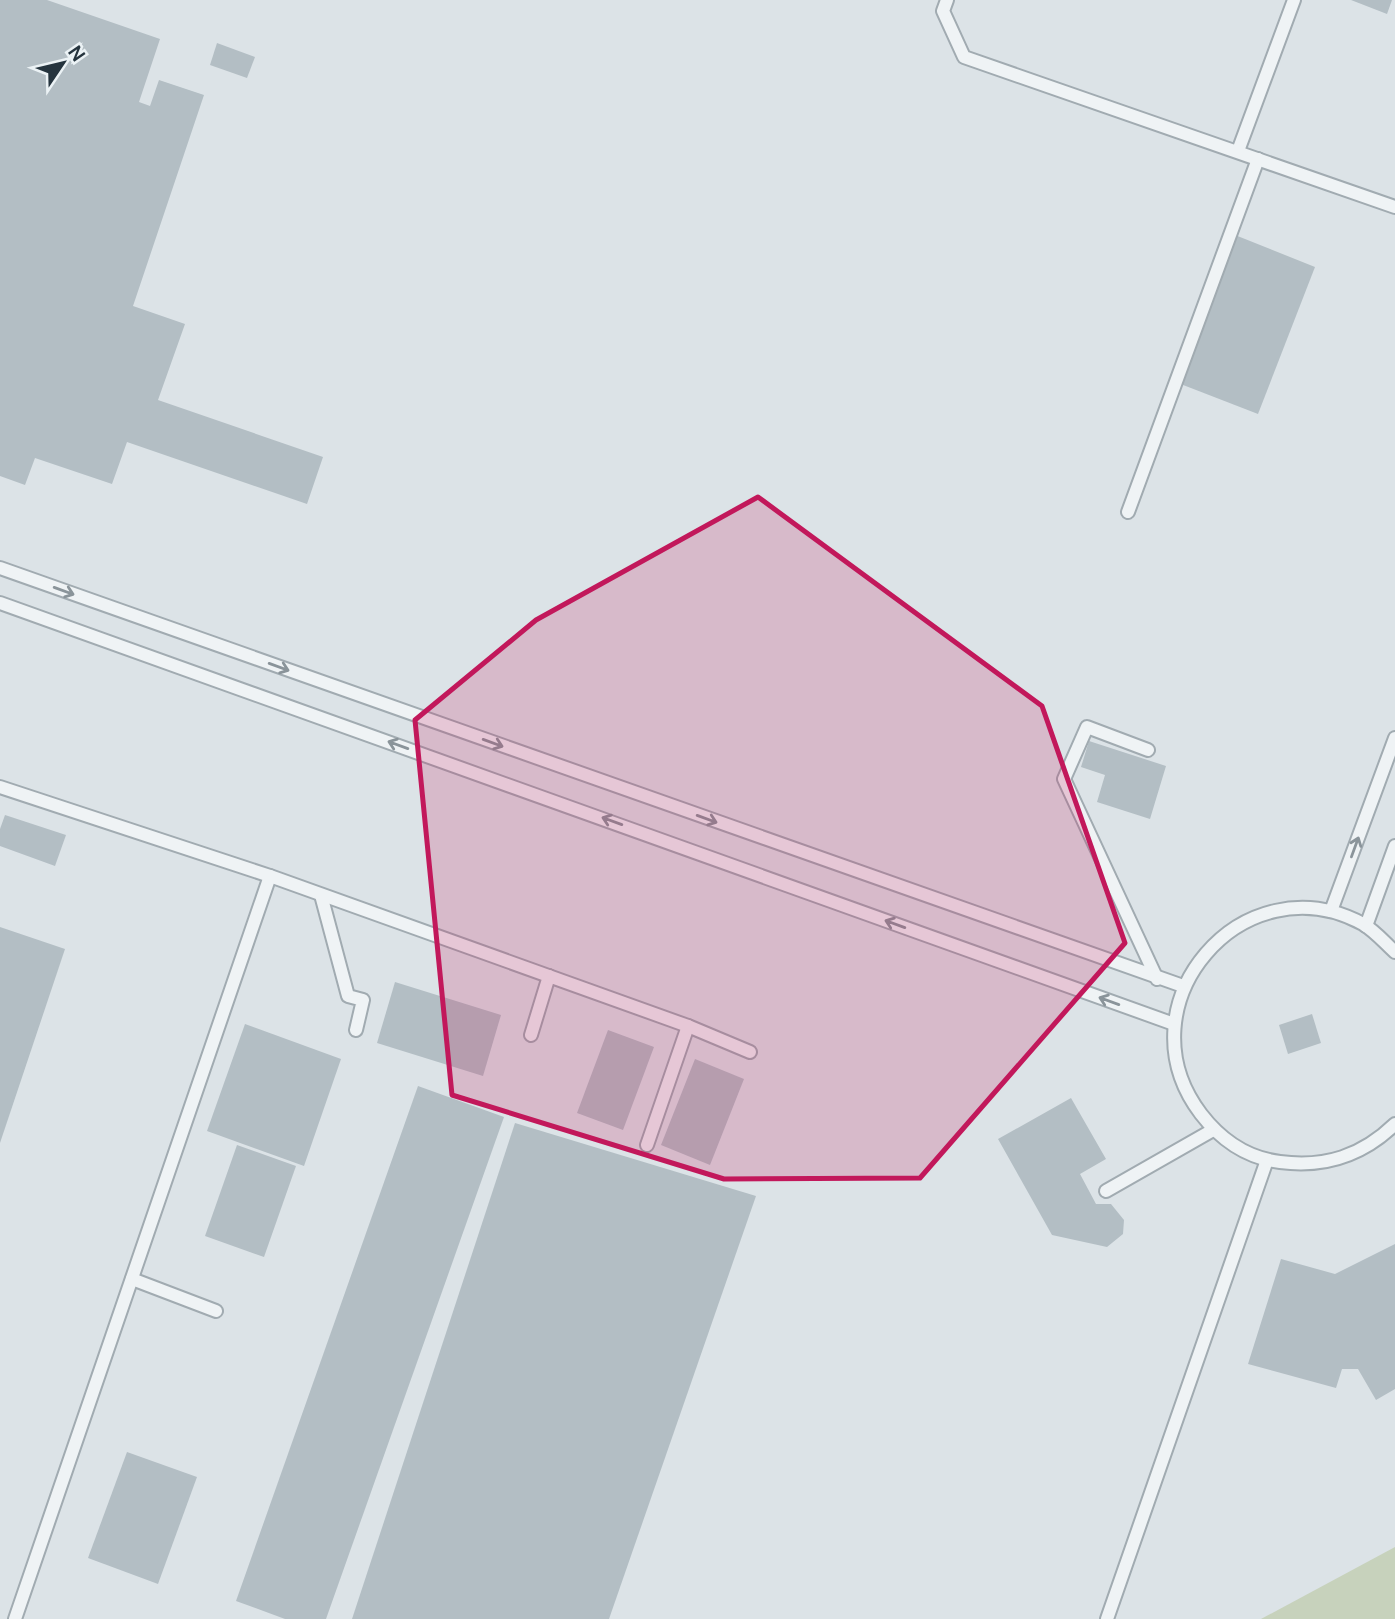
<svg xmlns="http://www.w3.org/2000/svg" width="1395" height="1619" viewBox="0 0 1395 1619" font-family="Manrope,sans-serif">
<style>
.green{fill:#c7d2bc}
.building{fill:#b3bec4}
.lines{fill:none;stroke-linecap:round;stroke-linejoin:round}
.lane-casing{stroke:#a1abb1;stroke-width:16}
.lane{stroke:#eff3f5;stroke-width:12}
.oneway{stroke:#8a949a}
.marked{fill:#c2185b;fill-opacity:0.2;stroke:#c2185b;stroke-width:5;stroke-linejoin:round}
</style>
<rect width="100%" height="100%" fill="#dce3e7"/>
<polygon class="green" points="1395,1547 1395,1619 1261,1619"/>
<g class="building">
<polygon points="0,0 47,0 160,39 139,102 150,106 159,80 204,95 133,306 185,324 158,400 323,457 307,504 127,442 112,484 35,458 25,485 0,476"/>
<polygon points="1351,0 1392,0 1387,14"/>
<polygon points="217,43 255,57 247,78 210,65"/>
<polygon points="1235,235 1315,267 1258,414 1178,383"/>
<polygon points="1089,741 1166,766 1150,819 1097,802 1105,775 1081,767"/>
<polygon points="5,815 66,835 55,866 0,846 0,829"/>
<polygon points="0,927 65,949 0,1143"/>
<polygon points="395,982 501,1015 483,1076 377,1043"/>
<polygon points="1312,1014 1321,1043 1288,1054 1279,1025"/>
<polygon points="245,1024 341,1059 304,1166 207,1131"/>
<polygon points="608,1030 654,1047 623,1130 577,1113"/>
<polygon points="695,1059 744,1079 710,1165 661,1145"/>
<polygon points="418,1086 504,1117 326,1619 285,1619 236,1601"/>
<polygon points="1071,1098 1106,1159 1080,1174 1096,1204 1111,1204 1124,1220 1123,1234 1107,1247 1052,1235 998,1139"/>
<polygon points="515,1123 756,1196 609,1619 352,1619"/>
<polygon points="237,1145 296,1166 264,1257 205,1236"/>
<polygon points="1395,1244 1395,1389 1376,1400 1358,1369 1342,1369 1336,1388 1248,1364 1281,1259 1335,1274"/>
<polygon points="127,1452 197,1477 158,1584 88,1558"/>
</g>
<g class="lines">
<defs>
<g id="lane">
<polyline points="947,0 943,11 964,57 1395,207"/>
<polyline points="1238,151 1294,0"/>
<polyline points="1128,512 1258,159"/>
<polyline points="0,568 1183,986"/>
<polyline points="0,603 1174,1024"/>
<polyline points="1148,750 1087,727 1064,779 1157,979"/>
<polyline points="0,787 270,876 688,1026 647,1145"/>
<polyline points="321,895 348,996 363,1000 356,1030"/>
<polyline points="1331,911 1395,738"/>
<polyline points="1366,926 1395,846"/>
<path d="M1395,952C1385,943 1375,931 1363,924C1243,859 1118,1005 1201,1114C1221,1140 1247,1158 1280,1162C1325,1168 1362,1156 1395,1124"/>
<polyline points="688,1026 750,1052"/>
<polyline points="531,1035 549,976"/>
<polyline points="1106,1191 1213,1130"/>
<polyline points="132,1279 216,1311"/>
<polyline points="15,1619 270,876"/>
<polyline points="1107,1619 1267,1160"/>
</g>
</defs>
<use href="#lane" class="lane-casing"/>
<use href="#lane" class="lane"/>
</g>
<defs><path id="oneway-shaft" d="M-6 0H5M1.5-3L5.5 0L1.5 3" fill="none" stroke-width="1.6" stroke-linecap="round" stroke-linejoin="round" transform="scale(1.75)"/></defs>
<g class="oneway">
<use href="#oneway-shaft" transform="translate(64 591) rotate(20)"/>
<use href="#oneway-shaft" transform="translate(279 667) rotate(20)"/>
<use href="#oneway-shaft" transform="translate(493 743) rotate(20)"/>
<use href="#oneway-shaft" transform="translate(398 745) rotate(-160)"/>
<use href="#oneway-shaft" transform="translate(707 819) rotate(20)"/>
<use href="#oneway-shaft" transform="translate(612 821) rotate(-160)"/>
<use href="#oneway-shaft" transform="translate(1355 847) rotate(-70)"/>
<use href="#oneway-shaft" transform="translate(895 924) rotate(-160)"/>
<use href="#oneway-shaft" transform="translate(1109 1001) rotate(-160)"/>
</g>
<path class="marked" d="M758,497L1042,706L1125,943L920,1178L724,1179L452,1095L415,720L536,620Z"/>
<g transform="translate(63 63) rotate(55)" stroke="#ebf2f5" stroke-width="5" paint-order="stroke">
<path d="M0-5L12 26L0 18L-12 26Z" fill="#25343e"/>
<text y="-10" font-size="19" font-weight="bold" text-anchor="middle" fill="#25343e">N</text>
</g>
</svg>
